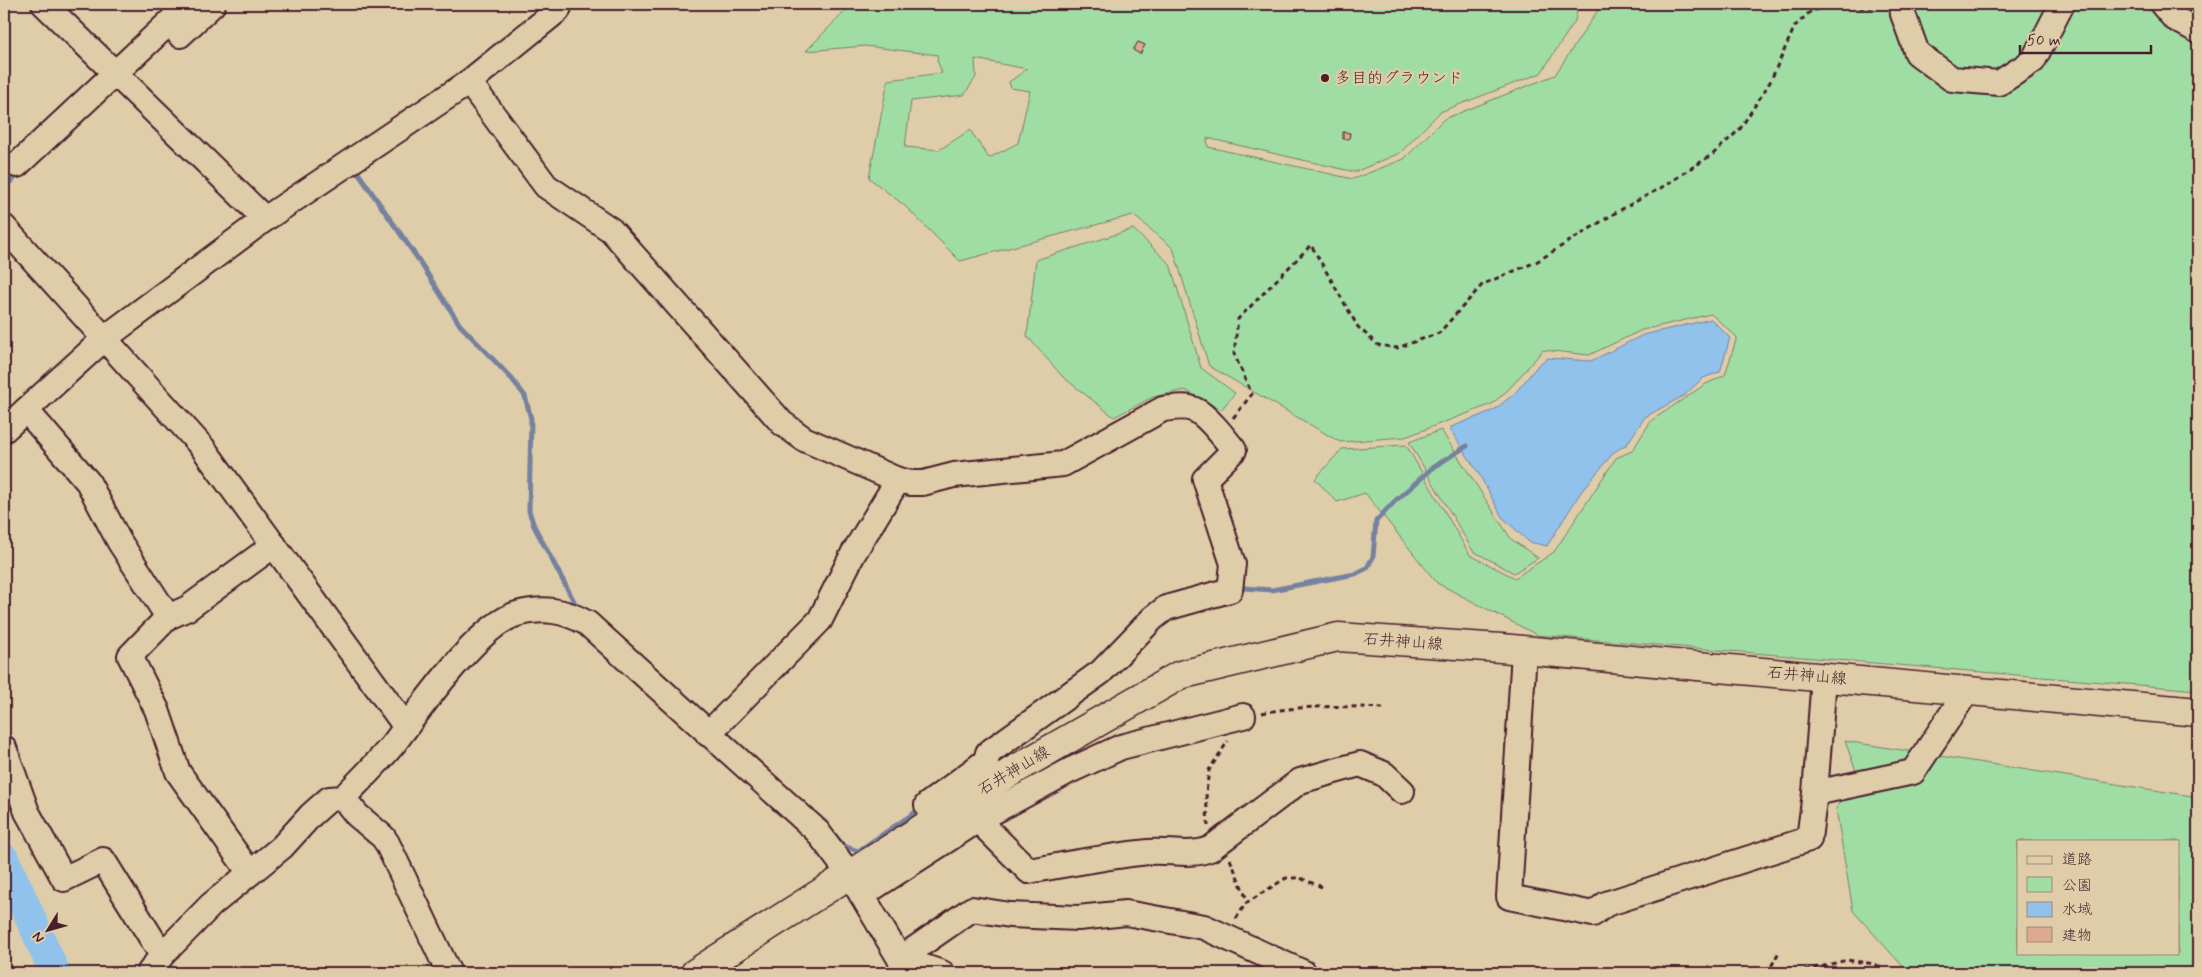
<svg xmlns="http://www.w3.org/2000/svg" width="2202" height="977" viewBox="0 0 2202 977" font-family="Mynerve,'Klee One',sans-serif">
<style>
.green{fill:#a0dda5;stroke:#757e68;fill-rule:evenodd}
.water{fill:#90c2ec;stroke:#74819f}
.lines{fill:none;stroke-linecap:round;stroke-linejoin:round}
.stream{stroke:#74819f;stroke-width:5}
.river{stroke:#90c2ec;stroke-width:31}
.building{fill:#ddaa90;stroke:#4a1f2b}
.minor-casing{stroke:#4a1f2b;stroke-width:28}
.major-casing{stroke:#4a1f2b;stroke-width:31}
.path{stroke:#4a1f2b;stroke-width:3;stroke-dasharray:5 4;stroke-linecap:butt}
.minor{stroke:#dfcdaa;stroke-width:24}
.major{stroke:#dfcdaa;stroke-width:28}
.poi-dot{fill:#4a1f2b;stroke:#dfcdaa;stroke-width:2}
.labels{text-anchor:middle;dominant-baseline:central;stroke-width:4.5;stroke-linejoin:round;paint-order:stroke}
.poi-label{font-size:16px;fill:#4a1f2b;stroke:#dfcdaa;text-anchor:start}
.street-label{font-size:16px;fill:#4a1f2b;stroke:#dfcdaa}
</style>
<rect width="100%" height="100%" fill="#dfcdaa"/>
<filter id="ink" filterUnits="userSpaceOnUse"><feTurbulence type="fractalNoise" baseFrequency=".02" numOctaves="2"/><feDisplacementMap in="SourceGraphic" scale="10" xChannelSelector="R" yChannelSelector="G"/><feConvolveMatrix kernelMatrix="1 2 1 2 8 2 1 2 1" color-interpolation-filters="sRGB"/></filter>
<g filter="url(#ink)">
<g class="green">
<path d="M852,4H1578L1575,21L1541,73L1440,112L1400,153L1355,172L1207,138L1208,147L1353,179L1404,159L1444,119L1555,75L1602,4H2198V690L1537,635L1437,583L1365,493L1337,502L1315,479L1342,449L1406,445L1470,555L1515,578L1554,552L1616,458L1632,451L1651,421L1704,385L1725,375L1737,337L1711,314L1642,330L1589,355L1543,350L1509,389L1492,404L1405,437L1340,442L1209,366L1173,248L1133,215L960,261L905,206L869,178L888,80L942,73L937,60L938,55L865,46L806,51ZM975,59L1027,69L1009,82L1011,88L1030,91L1018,143L989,158L970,130L939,150L905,147L911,101L964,95L976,77Z"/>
<polygon points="1133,229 1170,264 1201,368 1235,393 1221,410 1185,390 1153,397 1114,417 1063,377 1027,336 1036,260"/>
<polygon points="1441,430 1511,539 1538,558 1514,573 1473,551 1409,442"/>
<path d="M1845,741L2198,797V973H1909L1853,911L1836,809L1856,771ZM2018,841H2178V953H2018Z"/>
</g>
<polygon class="water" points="1711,319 1730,338 1720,372 1703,378 1685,395 1645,417 1627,444 1614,452 1581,492 1547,546 1529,542 1502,517 1479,474 1449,428 1494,410 1515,393 1539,364 1548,358 1591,361 1643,335"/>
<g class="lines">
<g class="stream">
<polyline points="356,170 418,259 460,325 512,379 525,396 531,419 529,511 534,526 576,605 580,607"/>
<polyline points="4,188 20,173"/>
<polyline points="1244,588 1272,590 1355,574 1367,568 1373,557 1376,521 1395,501 1435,466 1467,446"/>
<polyline points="833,833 844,846 858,851 920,809"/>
</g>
<polyline class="river" points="4,859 55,973"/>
</g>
<g class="building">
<polygon points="1138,42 1145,45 1140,54 1133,50"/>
<polygon points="1343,132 1350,133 1349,139 1343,139"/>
</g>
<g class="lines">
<defs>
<g id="minor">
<polyline points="44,4 265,219"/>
<polyline points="1902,4 1903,14 1917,53 1952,79 1999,83 2033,61 2062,4"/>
<polyline points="2162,4 2174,18 2198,31"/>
<polyline points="180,35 213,4"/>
<path d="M469,82L546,186L611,230L782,423L804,439L898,480L911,483H923L954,475L1063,464L1163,409C1174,408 1185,405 1195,410C1207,415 1226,440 1234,450L1205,479L1233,564L1230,590L1166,608L1153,618L1101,672L988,753L986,761L927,805L936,819"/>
<polyline points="17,165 189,4"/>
<polyline points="4,227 203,448 406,727"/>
<polyline points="26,410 88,482 119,541 168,617"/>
<polyline points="4,430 105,338 265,219 469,82 558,10 560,4"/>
<polyline points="1524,651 1509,897 1593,914 1606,904 1809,839 1815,793"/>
<polyline points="1824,678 1815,793 1913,772 1967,691"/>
<polyline points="708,734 820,620 853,554 898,480"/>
<polyline points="4,748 27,812 64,879 103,860 162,955"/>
<polyline points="343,798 357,815 383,837 387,843 449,973"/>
<path d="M978,820L1029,871C1069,864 1108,856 1148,852C1170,850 1190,857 1210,849L1300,781L1331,772L1360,764L1384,774L1402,791"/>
<polyline points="250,873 178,772 157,710 130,656 168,617 188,608 274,545"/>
<polyline points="862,895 978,820 1069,771 1121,747 1243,716"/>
<polyline points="900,959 972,909 1010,915 1078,918 1126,913 1204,927 1304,973"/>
<path d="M149,973L162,955L211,905L282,847L311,815L329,799L343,798C360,780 379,762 395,742C420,709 478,625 517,614C544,607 563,610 587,623L817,831L850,875L900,959L942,973"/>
</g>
<polyline id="major" points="695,973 1009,773 1180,675 1338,637 1501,648 2198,712"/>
</defs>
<use href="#minor" class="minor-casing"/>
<use href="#major" class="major-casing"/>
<g class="path">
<polyline points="1233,418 1252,394 1234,354 1238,319 1311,245 1358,327 1378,345 1397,348 1439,333 1483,284 1536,262 1615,213 1664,186 1713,154 1740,129 1770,82 1795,26 1811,11 1824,8 1883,7"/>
<path d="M1262,713C1303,705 1342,706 1383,708"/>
<polyline points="1208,826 1206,793 1209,770 1228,741"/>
<polyline points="1230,859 1248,902"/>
<polyline points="1236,919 1245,904 1286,878 1300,878 1322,887"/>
<polyline points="1778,973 1772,965 1780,950"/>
<polyline points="1796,973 1847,960 1875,964 1888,973"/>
</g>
<use href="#minor" class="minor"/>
<use href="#major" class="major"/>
</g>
</g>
<circle class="poi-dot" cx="1325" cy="78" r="5"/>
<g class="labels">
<g class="poi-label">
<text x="1335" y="78">多目的グラウンド</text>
</g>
<g class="street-label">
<text transform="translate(1403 642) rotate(4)">石井神山線</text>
<text transform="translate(1807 676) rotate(5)">石井神山線</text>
<text transform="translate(1014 771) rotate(-31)">石井神山線</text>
</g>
</g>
<rect width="2202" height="977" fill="none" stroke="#dfcdaa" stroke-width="20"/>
<rect x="10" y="10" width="2182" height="957" fill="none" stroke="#4a1f2b" stroke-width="2" filter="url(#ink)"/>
<rect x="2017" y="840" width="162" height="115" fill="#dfcdaa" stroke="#a38777"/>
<rect x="2027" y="856" width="25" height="8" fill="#dfcdaa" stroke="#a38777"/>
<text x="2062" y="864" font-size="15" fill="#4a1f2b">道路</text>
<rect x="2027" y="877" width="25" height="15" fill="#a0dda5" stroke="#a38777"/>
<text x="2062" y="890" font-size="15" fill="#4a1f2b">公園</text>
<rect x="2027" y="902" width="25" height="15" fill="#90c2ec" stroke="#a38777"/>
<text x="2062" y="914" font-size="15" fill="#4a1f2b">水域</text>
<rect x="2027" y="927" width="25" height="15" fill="#ddaa90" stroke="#a38777"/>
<text x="2062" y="940" font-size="15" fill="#4a1f2b">建物</text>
<g transform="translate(48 930) rotate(233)" stroke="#dfcdaa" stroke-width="4" paint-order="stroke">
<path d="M0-4L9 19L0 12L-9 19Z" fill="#4a1f2b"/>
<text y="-8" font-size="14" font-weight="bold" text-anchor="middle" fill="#4a1f2b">N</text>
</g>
<path d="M2020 45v8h131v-8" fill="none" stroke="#4a1f2b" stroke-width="2.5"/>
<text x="2027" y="45" font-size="15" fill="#4a1f2b" stroke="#dfcdaa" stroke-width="4" paint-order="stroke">50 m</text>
</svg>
